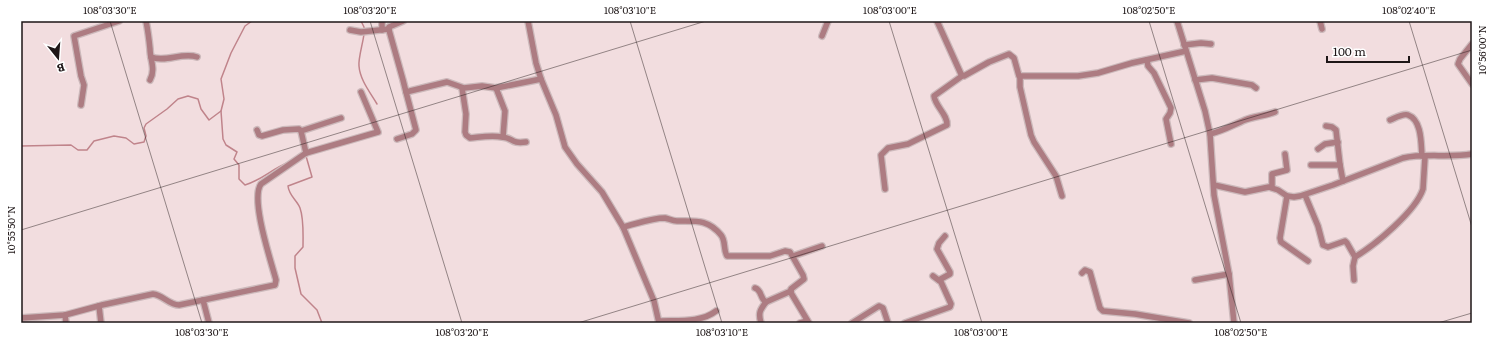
<svg xmlns="http://www.w3.org/2000/svg" width="1493" height="344" viewBox="0 0 1493 344" font-family="Literata,serif">
<style>
.lines{fill:none;stroke-linecap:round;stroke-linejoin:round}
.stream{stroke:#c0848b;stroke-width:1.5}
.minor-casing{stroke:#ccb9bb;stroke-width:8}
.minor{stroke:#ad7c82;stroke-width:5.5}
.ticks{fill:none;stroke:#1e1617;stroke-width:1;stroke-opacity:0.45}
.neatline{fill:none;stroke:#1e1617;stroke-width:1.5}
.ticks-label{font-size:10px;text-anchor:middle;fill:#1e1617}
</style>
<rect width="100%" height="100%" fill="#f2dddf"/>
<g class="lines">
<g class="stream">
<polyline points="361,21 364,27 364,30"/>
<path d="M364,34C363,43 358,59 359,66C360,80 370,92 377,104"/>
<path d="M221,111L223,139L226,145L237,152L234,159L239,165V179L245,185C260,181 272,169 287,163"/>
<polyline points="21,146 71,145 78,150 87,150 94,141 114,136 126,138 134,144 144,142 146,136 144,128 146,124 167,109 178,99 188,96 198,99 201,109 209,120 221,111 224,99 221,79 231,53 245,26 252,21"/>
<path d="M306,156L312,177L288,186C289,196 297,200 300,208C304,219 303,235 303,247L295,256V268L301,294L317,310L322,323"/>
</g>
<defs>
<g id="minor">
<path d="M146,21C148,31 149,39 150,49C150,60 156,69 150,80"/>
<polyline points="382,21 382,30"/>
<polyline points="403,21 389,27 389,30 403,80 406,92 447,82 464,88 482,86 496,88 541,79"/>
<polyline points="528,21 536,63 541,79 556,115 565,147 577,164 602,192 623,227 654,301 659,323"/>
<polyline points="937,21 961,74 964,76 989,62 1009,54 1014,58 1019,76 1078,76 1098,73 1132,63 1186,51"/>
<polyline points="1177,21 1205,111 1210,134 1214,195 1229,274 1234,323"/>
<polyline points="1320,21 1322,29"/>
<polyline points="350,30 361,32 389,29"/>
<polyline points="822,36 828,21"/>
<polyline points="1472,44 1460,59 1458,64 1472,84"/>
<polyline points="1184,45 1201,43 1211,44"/>
<path d="M151,57C165,63 182,52 197,57"/>
<polyline points="1147,60 1148,66 1154,73 1171,108 1170,113 1166,119 1171,144"/>
<polyline points="1020,77 1020,87 1031,135 1034,142 1056,176 1062,196"/>
<polyline points="1195,80 1212,78 1252,85 1256,88"/>
<path d="M462,88L466,114L465,132L466,135L470,138C481,137 491,135 502,137C514,138 510,144 526,142"/>
<polyline points="496,88 505,111 503,137"/>
<polyline points="81,105 84,85 81,76 74,36 119,21"/>
<path d="M1390,120C1395,118 1404,113 1408,115C1422,120 1421,144 1422,156"/>
<polyline points="1326,126 1332,127 1336,130 1340,165 1343,181"/>
<polyline points="301,131 341,118"/>
<path d="M1210,134C1223,131 1233,125 1245,120C1255,116 1265,116 1275,112"/>
<polyline points="397,139 412,134 416,130 406,92"/>
<polyline points="1318,149 1325,144 1338,142"/>
<polyline points="306,153 378,132 361,92"/>
<polyline points="1311,165 1340,165"/>
<path d="M1214,185L1245,192L1269,187L1278,190L1287,196L1294,197L1300,196L1333,185L1403,158C1424,153 1449,158 1472,154"/>
<polyline points="1272,187 1272,174 1287,170 1285,154"/>
<path d="M885,189L881,155L888,148L908,144L947,125C948,115 935,106 934,96L962,76"/>
<polyline points="1305,195 1318,226 1323,245 1328,247 1345,241 1347,243 1355,257 1353,266 1354,280"/>
<polyline points="1287,196 1280,238 1281,242 1308,261"/>
<path d="M623,227C636,224 651,218 665,218C669,219 673,221 677,221C696,221 708,219 721,235C726,241 723,249 727,256H770L785,251L790,252L803,275L804,279L791,289V293L809,323"/>
<polyline points="793,256 822,246"/>
<path d="M1355,257C1375,245 1416,211 1423,189L1425,157"/>
<polyline points="1082,273 1085,270 1090,272 1100,308 1103,311 1135,314 1189,323"/>
<polyline points="939,280 950,274 950,272 937,249 939,243 945,236"/>
<polyline points="1195,280 1229,274"/>
<path d="M755,288C762,290 760,299 766,302L791,291"/>
<polyline points="203,300 209,323"/>
<polyline points="99,306 101,323"/>
<polyline points="65,315 66,323"/>
<path d="M21,318L65,315L102,305L153,294C163,295 169,305 179,305L275,285L276,280C271,261 250,199 261,184L306,153L301,131L299,129L283,130L262,136L259,135L257,130"/>
<path d="M659,321C677,320 701,323 716,311"/>
<path d="M761,323C758,313 760,310 766,302"/>
<polyline points="800,323 807,321"/>
<polyline points="852,323 879,306 883,308 888,323"/>
<polyline points="905,323 950,307 951,304 941,282 933,276"/>
</g>
</defs>
<use href="#minor" class="minor-casing"/>
<use href="#minor" class="minor"/>
</g>
<path class="ticks" d="M110,21L202,323M370,21L462,323M630,21L722,323M889,21L982,323M1149,21L1241,323M1409,21L1472,227M21,230L706,21M578,323L1472,50M1438,323L1472,313"/>
<rect width="1493" height="344" fill="none" stroke="#ffffff" stroke-width="44"/>
<g transform="translate(58 58) rotate(163)" stroke="#ffffff" stroke-width="3" paint-order="stroke">
<path d="M0-3L7 15L0 10L-7 15Z" fill="#1e1617"/>
<text y="-6" font-size="11" font-weight="bold" text-anchor="middle" fill="#1e1617">B</text>
</g>
<path d="M1327 56v6h82v-6" fill="none" stroke="#1e1617" stroke-width="2"/>
<text x="1333" y="56" font-size="12" fill="#1e1617" stroke="#ffffff" stroke-width="3" paint-order="stroke">100 m</text>
<rect x="22" y="22" width="1449" height="300" class="neatline"/>
<g class="ticks-label">
<text x="110" y="14">108°03'30"E</text>
<text x="370" y="14">108°03'20"E</text>
<text x="630" y="14">108°03'10"E</text>
<text x="890" y="14">108°03'00"E</text>
<text x="1149" y="14">108°02'50"E</text>
<text x="1409" y="14">108°02'40"E</text>
<text transform="translate(1482 50) rotate(-90)" y="4">10°56'00"N</text>
<text transform="translate(11 230) rotate(-90)" y="4">10°55'50"N</text>
<text x="202" y="336">108°03'30"E</text>
<text x="462" y="336">108°03'20"E</text>
<text x="722" y="336">108°03'10"E</text>
<text x="981" y="336">108°03'00"E</text>
<text x="1241" y="336">108°02'50"E</text>
</g>
</svg>
